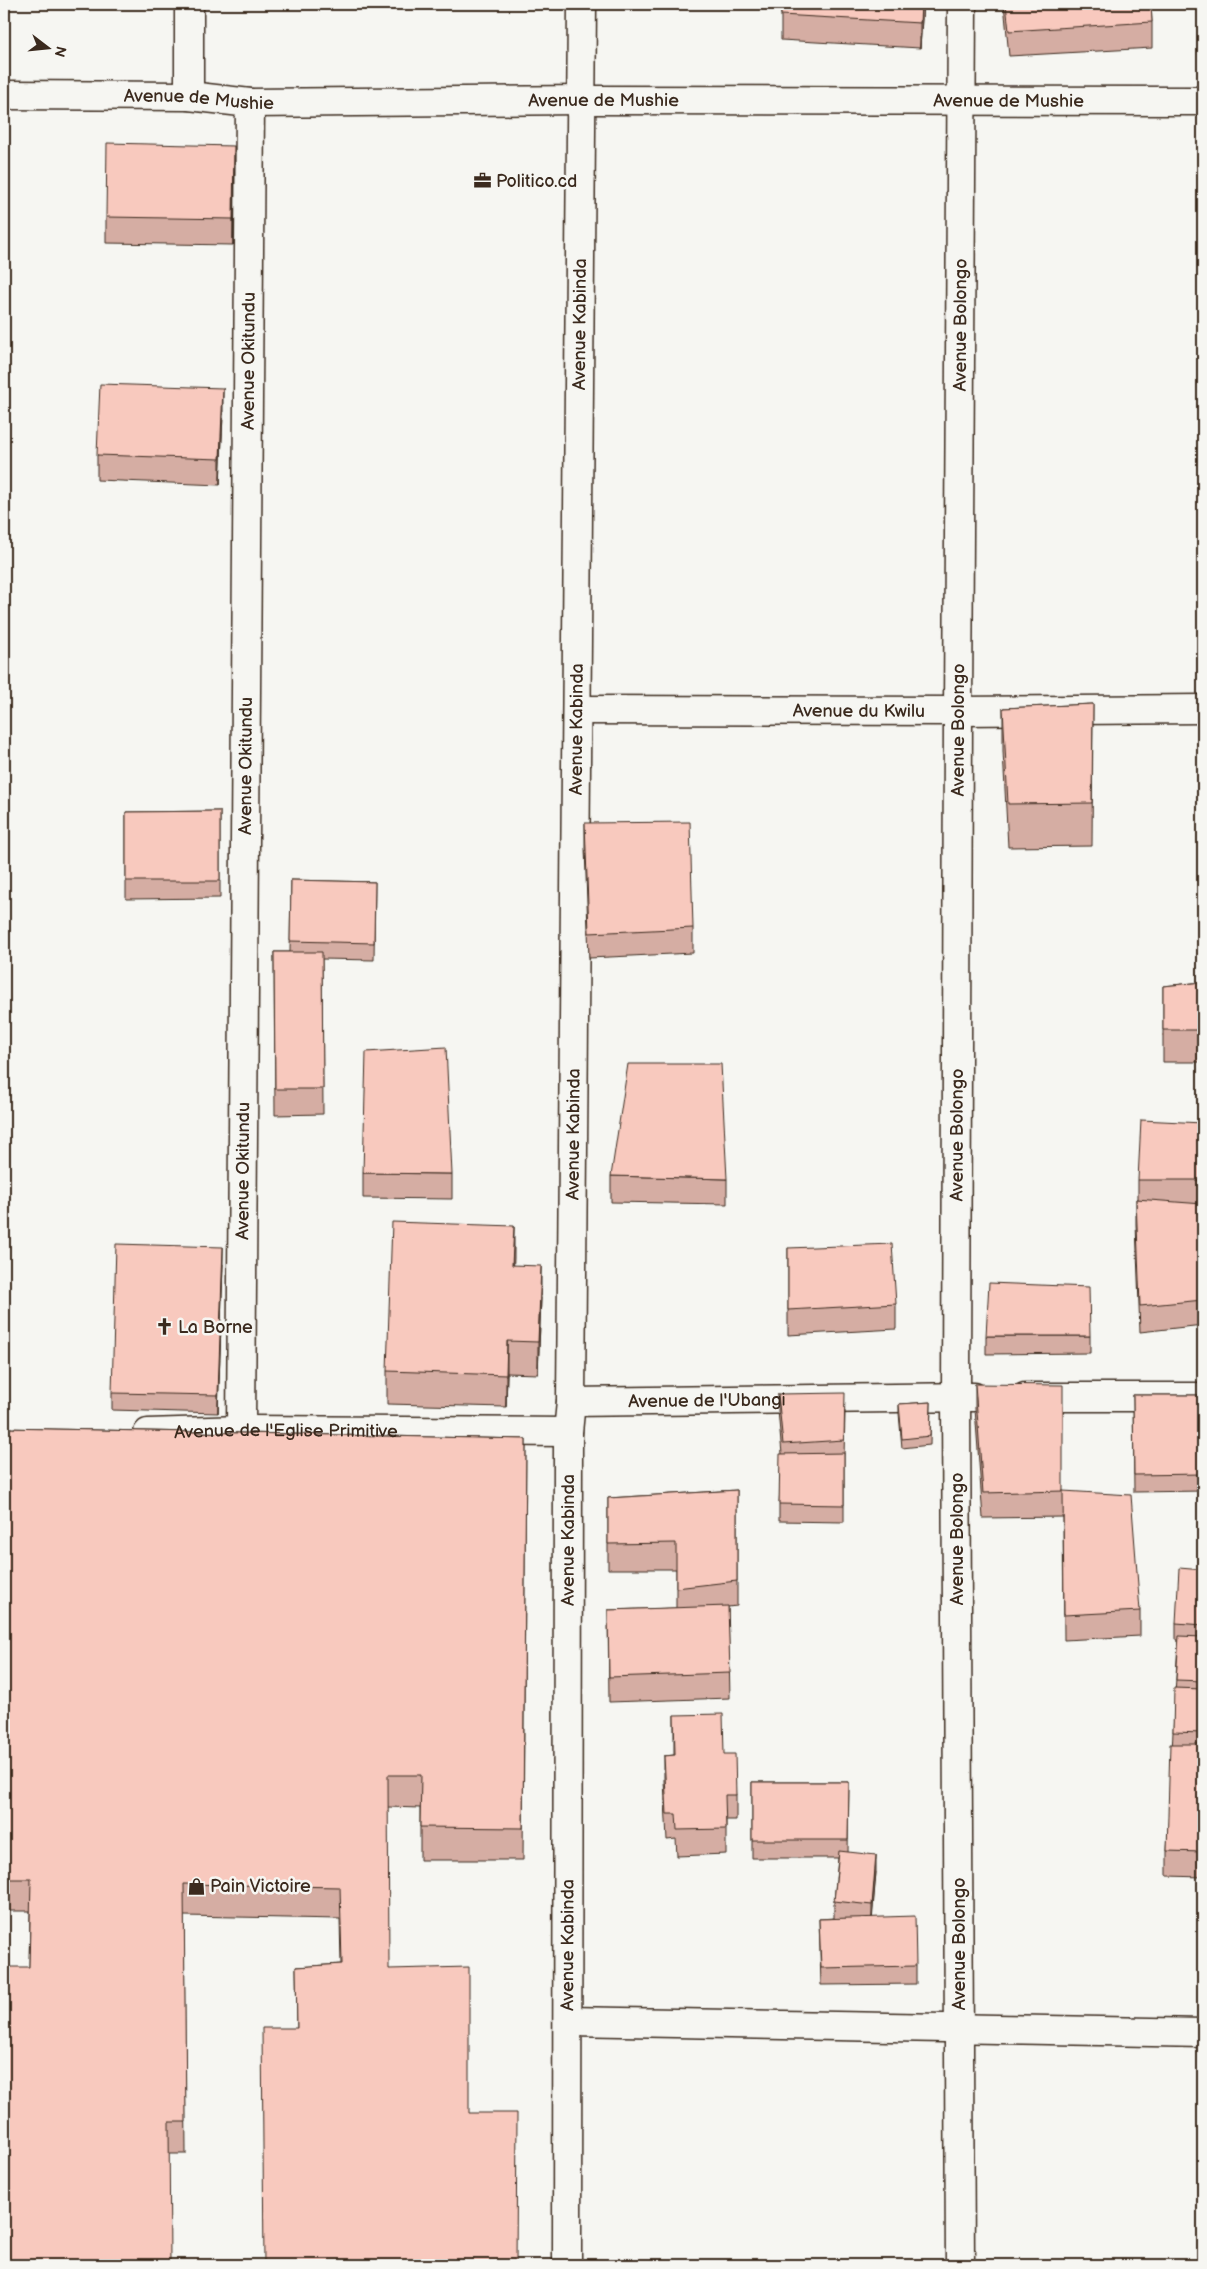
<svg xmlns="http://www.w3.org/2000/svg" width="1207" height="2269" viewBox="0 0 1207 2269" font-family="'Balsamiq Sans',sans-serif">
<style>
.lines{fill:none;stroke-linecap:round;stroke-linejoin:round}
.street-casing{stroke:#3b2a1e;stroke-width:31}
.secondary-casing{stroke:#3b2a1e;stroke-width:31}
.street{stroke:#f6f6f2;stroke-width:28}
.secondary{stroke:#f6f6f2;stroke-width:28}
.wall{fill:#d5ada3;stroke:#3b2a1e}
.shaded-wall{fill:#ae8d85;stroke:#3b2a1e}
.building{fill:#f8c9be;stroke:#3b2a1e}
.labels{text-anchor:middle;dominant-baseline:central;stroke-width:5;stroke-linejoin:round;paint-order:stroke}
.street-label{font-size:18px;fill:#3b2a1e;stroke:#f6f6f2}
.poi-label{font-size:18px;fill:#3b2a1e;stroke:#f6f6f2;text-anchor:start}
</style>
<rect width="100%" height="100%" fill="#f6f6f2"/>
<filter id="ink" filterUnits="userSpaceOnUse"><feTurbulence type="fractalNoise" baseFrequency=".02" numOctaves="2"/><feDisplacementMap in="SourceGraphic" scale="10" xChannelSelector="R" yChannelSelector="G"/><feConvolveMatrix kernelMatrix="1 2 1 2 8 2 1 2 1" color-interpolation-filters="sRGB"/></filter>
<g filter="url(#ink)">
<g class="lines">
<defs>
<g id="street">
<polyline points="189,4 189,96"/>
<path id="s1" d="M577,710L958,711L1203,709"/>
<polyline points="1025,1397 1203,1397"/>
<path id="s2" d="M571,1402L974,1397"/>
<path id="s3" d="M241,1430L250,103"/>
<path id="s4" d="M148,1433L241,1430L568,1432"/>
<polyline points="568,2021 1203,2033"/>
<path id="s5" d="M960,2265L956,1398L958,711L962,4"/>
</g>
<g id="secondary">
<path id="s6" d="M4,95L189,96L250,103L582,100L1203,101"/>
<path id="s7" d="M567,2265L568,1432L571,1402L582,4"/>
</g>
</defs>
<use href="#street" class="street-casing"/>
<use href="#secondary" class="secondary-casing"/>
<use href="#street" class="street"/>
<use href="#secondary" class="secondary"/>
</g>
<g class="wall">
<polygon points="781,4 923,4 920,48 781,40"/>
<polygon points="1004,4 1151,4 1152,22 1152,48 1009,56"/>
<polygon points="234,171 233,245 106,243 106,217"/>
<polygon points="223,414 220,485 97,480 97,455"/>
<polygon points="1093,704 1092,846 1008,847 1003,751 1003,708"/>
<polygon points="220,811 220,898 126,899 126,812"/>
<polygon points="585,823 693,928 693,953 589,958 585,848"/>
<polygon points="291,880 375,882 374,960 322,959 323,1114 275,1115 274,952 290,952"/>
<polygon points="1203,982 1203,1062 1163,1062 1163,986"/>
<polygon points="1203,1123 1203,1325 1140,1332 1136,1224 1136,1199 1138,1199 1138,1180"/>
<polygon points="363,1173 452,1174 452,1199 363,1198"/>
<polygon points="611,1176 727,1179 727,1204 611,1202"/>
<polygon points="788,1248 896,1304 896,1329 788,1335"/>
<polygon points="223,1264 218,1413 112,1410 112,1393"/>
<polygon points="514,1265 541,1298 538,1374 507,1373 506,1407 387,1404 387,1371"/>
<polygon points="986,1336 1090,1336 1090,1353 986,1354"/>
<polygon points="975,1384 1063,1491 1140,1611 1140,1636 1064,1640 1063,1517 983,1518 975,1409"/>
<polygon points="778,1394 845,1411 844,1457 844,1522 779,1521 779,1504 782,1454 778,1411"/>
<polygon points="1133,1395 1203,1395 1203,1491 1134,1492"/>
<polygon points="931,1402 930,1445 902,1448 899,1413 899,1404"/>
<polygon points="4,1428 526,1439 523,1860 420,1860 420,1808 388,1807 264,2265 297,2028 296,1967 341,1964 340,1919 184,1916 186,2154 169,2154 29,1967 30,1911 4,1911"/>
<polygon points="737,1490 737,1606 728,1607 730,1698 609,1702 608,1610 676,1608 676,1569 608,1569 608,1498"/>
<polygon points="1203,1570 1203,1877 1167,1876 1167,1851 1173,1732 1178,1641 1176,1640 1176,1623"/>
<polygon points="674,1715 724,1754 736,1795 736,1820 726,1820 726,1854 677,1856 676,1839 667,1840 664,1781 664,1756 674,1755"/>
<polygon points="752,1782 849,1782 848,1852 876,1872 872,1917 916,1966 916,1984 821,1985 819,1919 834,1918 834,1901 838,1858 752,1858"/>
</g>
<g class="shaded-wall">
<polygon points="921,4 923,4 920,48 920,23"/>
<polygon points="234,146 234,171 233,245 233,219"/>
<polygon points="223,388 223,414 220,485 220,459"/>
<polygon points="514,1226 514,1258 512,1297 512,1265"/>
<polygon points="223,1247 223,1264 218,1413 218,1395"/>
<polygon points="541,1266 541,1298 538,1374 538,1342"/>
<polygon points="507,1341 507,1373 506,1407 506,1375"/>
<polygon points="876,1855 876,1872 872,1922 872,1905"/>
</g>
<g class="building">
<polygon points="781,4 921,4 920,23 781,15"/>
<polygon points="1006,4 1151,4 1152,22 1009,31"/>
<polygon points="107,143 234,146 233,219 106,217"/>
<polygon points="100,384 223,388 220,459 97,455"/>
<polygon points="1093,704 1092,803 1008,804 1003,708"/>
<polygon points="220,811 220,881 126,881 126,812"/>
<polygon points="690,822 693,928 589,933 585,823"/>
<polygon points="291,880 375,882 374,943 290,941"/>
<polygon points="274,952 322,952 323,1089 275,1089"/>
<polygon points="1203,982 1203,1030 1163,1030 1163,986"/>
<polygon points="446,1047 452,1174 363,1173 366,1052"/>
<polygon points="628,1064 721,1064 727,1179 611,1176"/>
<polygon points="1141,1120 1203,1123 1203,1180 1138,1180"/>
<polygon points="1136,1199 1203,1204 1203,1300 1140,1306"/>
<polygon points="392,1222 514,1226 512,1265 541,1266 538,1342 507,1341 506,1375 387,1371"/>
<polygon points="116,1244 223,1247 218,1395 112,1393"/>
<polygon points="892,1244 896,1304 788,1310 788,1248"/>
<polygon points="989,1283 1089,1287 1090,1336 986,1336"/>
<polygon points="975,1384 1063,1385 1063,1491 1131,1495 1140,1611 1064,1615 1063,1491 983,1493"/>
<polygon points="845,1393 844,1440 783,1444 778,1394"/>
<polygon points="1133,1395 1203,1395 1203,1474 1134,1475"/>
<polygon points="931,1402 930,1436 902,1439 899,1404"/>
<polygon points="4,1428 526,1439 523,1828 420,1827 421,1775 388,1775 389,1969 469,1967 469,2113 517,2113 516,2265 264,2265 262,2028 297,2028 296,1967 342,1964 340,1887 184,1884 186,2122 169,2122 170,2265 4,2265 4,1967 29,1967 31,1879 4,1879"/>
<polygon points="844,1453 844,1505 779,1504 780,1454"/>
<polygon points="737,1490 737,1581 676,1588 676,1543 608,1544 608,1498"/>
<polygon points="1179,1568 1203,1570 1203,1625 1176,1623"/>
<polygon points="728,1606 730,1673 609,1677 608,1610"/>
<polygon points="1179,1636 1203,1637 1203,1681 1176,1680"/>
<polygon points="1174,1688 1203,1689 1203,1733 1173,1732"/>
<polygon points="723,1714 724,1754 735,1754 736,1795 725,1795 726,1829 677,1830 676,1814 667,1814 664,1756 675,1755 674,1715"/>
<polygon points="1170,1744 1203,1744 1203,1852 1167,1851"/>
<polygon points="752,1782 849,1782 848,1840 752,1840"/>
<polygon points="839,1851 876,1855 872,1905 834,1901"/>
<polygon points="915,1916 916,1966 821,1968 819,1919"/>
</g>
</g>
<defs>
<symbol id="office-bare" viewBox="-9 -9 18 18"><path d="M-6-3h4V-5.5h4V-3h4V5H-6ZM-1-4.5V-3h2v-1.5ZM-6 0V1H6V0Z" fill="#3b2a1e" stroke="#f6f6f2" stroke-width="2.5" paint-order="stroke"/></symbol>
<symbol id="church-bare" viewBox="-9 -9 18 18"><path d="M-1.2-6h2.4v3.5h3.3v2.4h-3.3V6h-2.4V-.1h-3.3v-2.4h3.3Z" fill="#3b2a1e" stroke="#f6f6f2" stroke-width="2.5" paint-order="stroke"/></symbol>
<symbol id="shop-bare" viewBox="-9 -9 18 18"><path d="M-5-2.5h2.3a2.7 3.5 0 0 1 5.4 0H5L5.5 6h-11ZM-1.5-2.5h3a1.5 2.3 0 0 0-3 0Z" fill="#3b2a1e" stroke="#f6f6f2" stroke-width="2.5" paint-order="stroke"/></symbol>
</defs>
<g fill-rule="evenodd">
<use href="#office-bare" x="470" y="168" width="25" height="25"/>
<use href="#church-bare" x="152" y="1314" width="25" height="25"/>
<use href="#shop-bare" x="184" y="1874" width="25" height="25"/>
</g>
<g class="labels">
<g class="street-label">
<text stroke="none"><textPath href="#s6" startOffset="195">Avenue de Mushie</textPath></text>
<text stroke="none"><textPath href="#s6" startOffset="1005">Avenue de Mushie</textPath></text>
<text stroke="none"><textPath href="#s6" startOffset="600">Avenue de Mushie</textPath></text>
<text stroke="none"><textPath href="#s7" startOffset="1941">Avenue Kabinda</textPath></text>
<text stroke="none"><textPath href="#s5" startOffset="1940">Avenue Bolongo</textPath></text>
<text stroke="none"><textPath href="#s3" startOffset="1069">Avenue Okitundu</textPath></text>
<text stroke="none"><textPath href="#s1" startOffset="282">Avenue du Kwilu</textPath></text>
<text stroke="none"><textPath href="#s5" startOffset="1535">Avenue Bolongo</textPath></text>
<text stroke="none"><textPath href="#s7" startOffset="1536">Avenue Kabinda</textPath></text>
<text stroke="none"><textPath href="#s3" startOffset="664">Avenue Okitundu</textPath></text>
<text stroke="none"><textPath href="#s5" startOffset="1130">Avenue Bolongo</textPath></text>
<text stroke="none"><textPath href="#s7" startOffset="1131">Avenue Kabinda</textPath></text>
<text stroke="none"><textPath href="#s3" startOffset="259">Avenue Okitundu</textPath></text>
<text stroke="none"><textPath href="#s2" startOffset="136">Avenue de l'Ubangi</textPath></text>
<text stroke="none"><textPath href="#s4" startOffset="138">Avenue de l'Eglise Primitive</textPath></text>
<text stroke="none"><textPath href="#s7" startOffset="725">Avenue Kabinda</textPath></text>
<text transform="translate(957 1539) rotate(-90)">Avenue Bolongo</text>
<text stroke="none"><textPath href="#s7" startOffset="320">Avenue Kabinda</textPath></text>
<text transform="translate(959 1944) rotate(-90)">Avenue Bolongo</text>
</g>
<g class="poi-label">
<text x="496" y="181">Politico.cd</text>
<text x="178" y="1327">La Borne</text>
<text x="210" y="1886">Pain Victoire</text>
</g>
</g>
<rect width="1207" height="2269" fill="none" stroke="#f6f6f2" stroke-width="20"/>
<rect x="10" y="10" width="1187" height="2249" fill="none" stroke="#3b2a1e" stroke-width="2" filter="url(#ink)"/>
<g transform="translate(48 48) rotate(106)" stroke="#f6f6f2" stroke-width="4" paint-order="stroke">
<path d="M0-4L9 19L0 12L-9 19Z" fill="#3b2a1e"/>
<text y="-8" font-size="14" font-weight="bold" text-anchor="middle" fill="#3b2a1e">N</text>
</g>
</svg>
